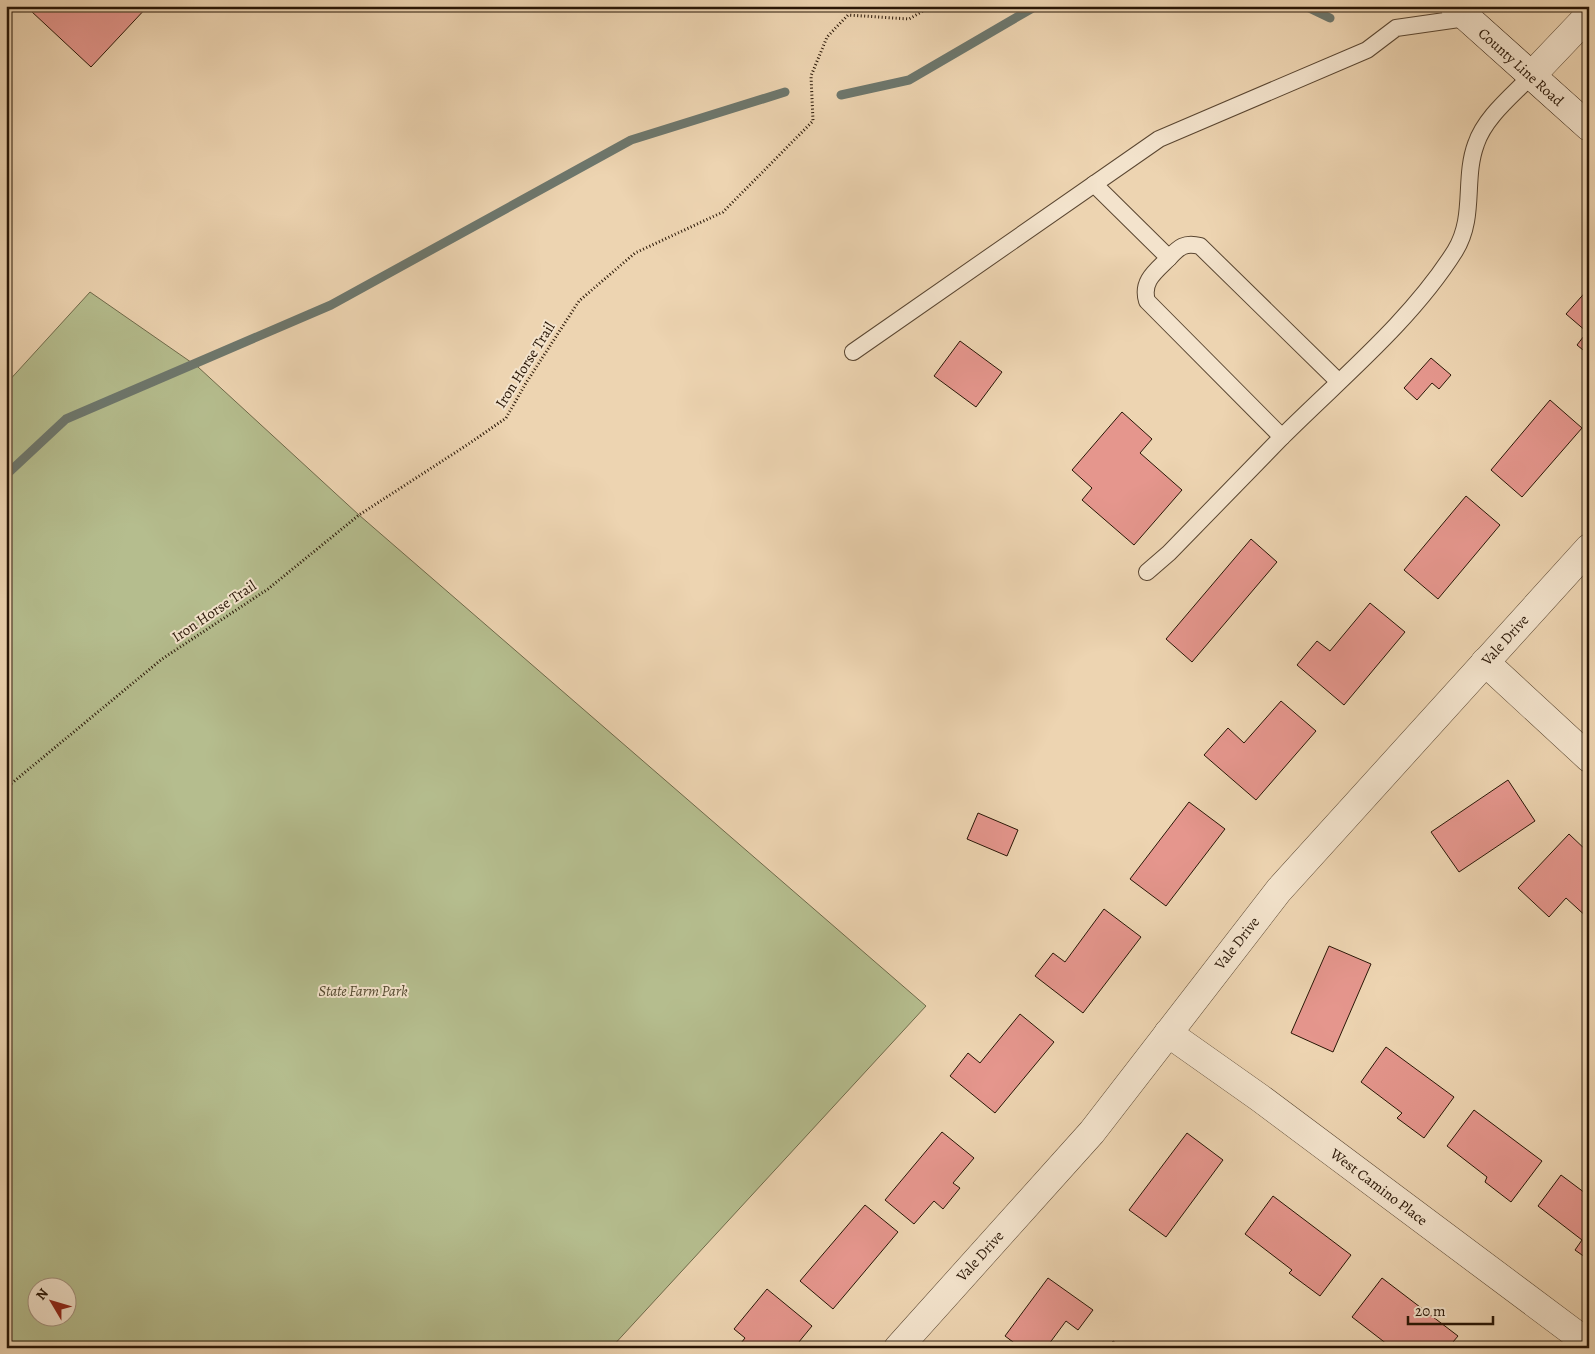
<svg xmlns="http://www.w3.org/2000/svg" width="1595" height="1354" viewBox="0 0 1595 1354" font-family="Alegreya,serif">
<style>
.green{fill:#b5bd8e;stroke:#6f6a4a;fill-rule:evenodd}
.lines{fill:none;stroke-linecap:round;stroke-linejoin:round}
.stream{stroke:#6d776d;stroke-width:9}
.building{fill:#e5968d;stroke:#291606}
.lane-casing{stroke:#5a4631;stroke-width:18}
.street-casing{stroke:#5a4631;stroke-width:29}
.secondary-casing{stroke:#291606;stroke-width:29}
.path{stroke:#291606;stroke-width:3;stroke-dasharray:1 2.5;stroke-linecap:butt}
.lane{stroke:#f3e3cc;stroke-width:16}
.street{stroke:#f3e3cc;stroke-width:28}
.secondary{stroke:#f3e3cc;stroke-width:28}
.labels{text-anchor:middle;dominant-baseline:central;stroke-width:4;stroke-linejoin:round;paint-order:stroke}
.street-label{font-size:15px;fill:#291606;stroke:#f3e3cc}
.park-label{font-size:15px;font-style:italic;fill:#53482f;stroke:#f3e3cc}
</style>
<rect width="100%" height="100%" fill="#edd4b1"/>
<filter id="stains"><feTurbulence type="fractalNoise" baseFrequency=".004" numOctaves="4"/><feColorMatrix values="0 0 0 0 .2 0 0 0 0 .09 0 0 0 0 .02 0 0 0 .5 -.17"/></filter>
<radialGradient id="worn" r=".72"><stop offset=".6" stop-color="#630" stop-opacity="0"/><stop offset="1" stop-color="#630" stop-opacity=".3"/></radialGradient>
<path class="green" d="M90,292L198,367L359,515L926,1006L611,1348H6V384ZM38,1286H68V1316H38Z"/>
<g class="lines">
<g class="stream">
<polyline points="1305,6 1330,18"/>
<polyline points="841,95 909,80 1036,6"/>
<polyline points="6,475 66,419 331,305 631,140 785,92"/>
</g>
</g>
<g class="building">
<polygon points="35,6 148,6 91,67 31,11"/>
<polygon points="1589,288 1589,355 1577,345 1587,332 1566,314"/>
<polygon points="960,341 1002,372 976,407 934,376"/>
<polygon points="1431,358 1451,375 1439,389 1432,383 1417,400 1404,388"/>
<polygon points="1550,400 1582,428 1522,497 1491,470"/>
<polygon points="1122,412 1152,439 1140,453 1182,490 1134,545 1082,500 1092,488 1072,470"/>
<polygon points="1466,496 1500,525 1438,599 1404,570"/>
<polygon points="1251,539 1277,562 1192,662 1166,639"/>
<polygon points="1370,603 1405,632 1344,705 1297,665 1317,641 1330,651"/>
<polygon points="1281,701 1316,731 1256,800 1204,755 1228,728 1244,743"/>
<polygon points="1508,780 1535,821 1459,872 1431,832"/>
<polygon points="1189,802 1225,829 1166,906 1130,879"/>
<polygon points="978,813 1018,830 1007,856 967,839"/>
<polygon points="1569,834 1589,853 1589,919 1566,898 1549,917 1518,888"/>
<polygon points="1104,909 1141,937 1083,1013 1035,976 1053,953 1065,962"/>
<polygon points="1329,946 1371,964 1333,1052 1291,1033"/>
<polygon points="1020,1014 1054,1042 995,1113 950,1076 968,1053 980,1063"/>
<polygon points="1386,1047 1454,1097 1424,1138 1397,1118 1402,1113 1361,1082"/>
<polygon points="1474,1110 1542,1161 1511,1202 1485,1182 1487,1177 1447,1146"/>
<polygon points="942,1132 974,1158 953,1183 960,1188 943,1209 934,1201 914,1224 885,1200"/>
<polygon points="1187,1133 1223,1160 1166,1237 1129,1210"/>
<polygon points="1561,1175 1589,1196 1589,1260 1575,1250 1582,1240 1538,1206"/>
<polygon points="1273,1196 1351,1255 1320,1296 1289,1273 1292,1270 1245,1234"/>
<polygon points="865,1205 898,1232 833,1309 800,1281"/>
<polygon points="1048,1278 1093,1310 1078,1330 1066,1321 1046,1348 1021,1348 1005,1336"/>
<polygon points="1382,1278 1458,1336 1448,1348 1392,1348 1352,1317"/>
<polygon points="767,1289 812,1326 794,1348 737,1348 745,1338 734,1329"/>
<polygon points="1113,1341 1123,1348 1108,1348"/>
</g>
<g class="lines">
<defs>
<g id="lane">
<path d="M1094,184L1169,258C1156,271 1141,281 1147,301L1282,437L1169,553L1147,572"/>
<path d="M1169,258C1179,247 1185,242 1200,246L1338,381"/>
<polyline points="853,352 1159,139 1367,50 1396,28 1466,18"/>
<path d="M1282,437C1340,379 1411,321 1455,251C1476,217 1463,179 1476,144C1485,117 1512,96 1531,76"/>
</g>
<g id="street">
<polyline points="1531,76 1589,15"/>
<polyline points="1485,662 1589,758"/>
<polyline points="1168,1033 1260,1098 1589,1344"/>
<polyline points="898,1348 1092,1132 1279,890 1589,548"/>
</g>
<polyline id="secondary" points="1454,6 1589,127"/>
</defs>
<use href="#lane" class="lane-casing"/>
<use href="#street" class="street-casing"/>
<use href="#secondary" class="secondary-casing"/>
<polyline class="path" points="6,788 162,659 268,589 359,515 470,443 506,418 526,383 579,301 635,253 723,212 813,121 811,76 827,37 848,15 909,19 932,6"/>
<use href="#lane" class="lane"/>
<use href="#street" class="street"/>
<use href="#secondary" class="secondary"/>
</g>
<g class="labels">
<g class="street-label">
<text transform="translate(1521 67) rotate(42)">County Line Road</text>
<text transform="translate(525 365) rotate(-58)">Iron Horse Trail</text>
<text transform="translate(214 611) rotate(-34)">Iron Horse Trail</text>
<text transform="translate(1505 640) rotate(-48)">Vale Drive</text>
<text transform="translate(1237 943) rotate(-52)">Vale Drive</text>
<text transform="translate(1379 1187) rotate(37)">West Camino Place</text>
<text transform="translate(980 1256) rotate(-48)">Vale Drive</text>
</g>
<g class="park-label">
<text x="363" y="991">State Farm Park</text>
</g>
</g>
<rect width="1595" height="1354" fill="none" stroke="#edd4b1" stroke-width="25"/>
<rect x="8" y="8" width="1580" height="1339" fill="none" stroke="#291606" stroke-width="2.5"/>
<rect x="12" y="12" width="1570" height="1329" fill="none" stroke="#291606"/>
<g transform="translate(52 1302) rotate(308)"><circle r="24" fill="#f3e3cc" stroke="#a2917d"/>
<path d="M0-4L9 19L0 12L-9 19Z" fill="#8f2418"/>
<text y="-8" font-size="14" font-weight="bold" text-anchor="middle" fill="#291606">N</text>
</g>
<path d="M1408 1316v8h85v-8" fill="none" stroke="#291606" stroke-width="2.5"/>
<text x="1415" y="1316" font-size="15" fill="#291606" stroke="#f3e3cc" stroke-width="4" paint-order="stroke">20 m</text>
<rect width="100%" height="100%" filter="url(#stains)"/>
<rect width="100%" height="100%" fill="url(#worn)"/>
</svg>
